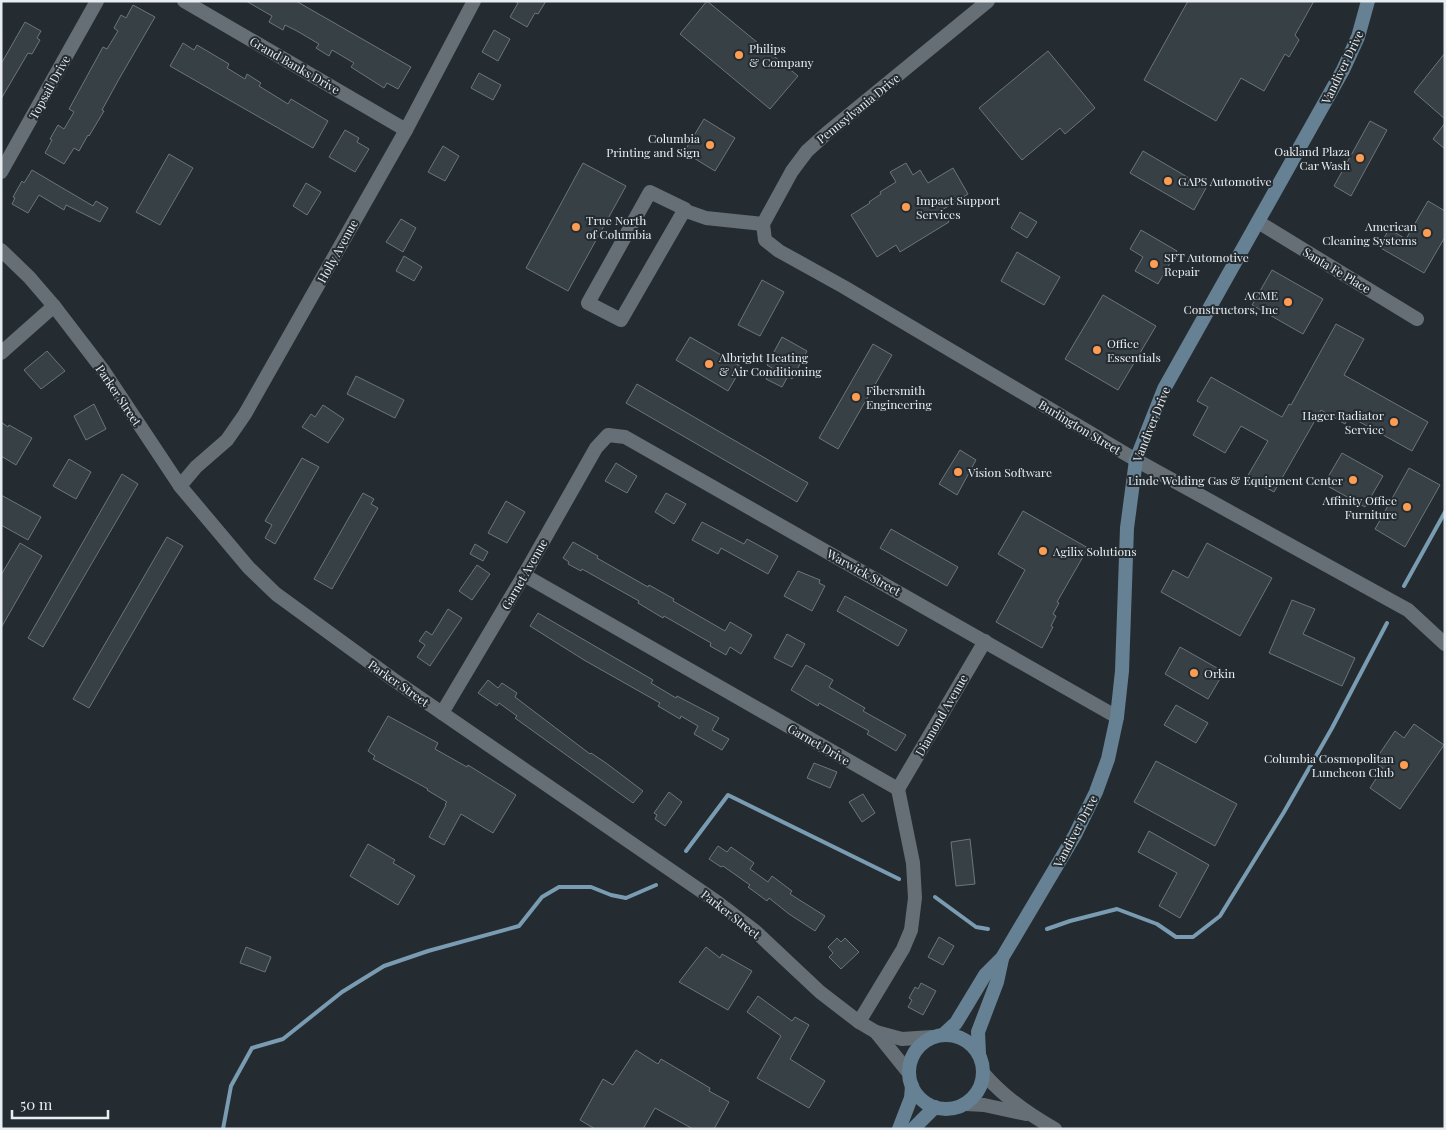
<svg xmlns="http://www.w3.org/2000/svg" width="1446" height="1130" viewBox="0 0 1446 1130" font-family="'Playfair Display',serif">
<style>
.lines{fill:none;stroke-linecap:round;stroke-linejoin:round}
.stream{stroke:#7a9cb2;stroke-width:4}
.building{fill:#374045;stroke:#6b757b}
.minor{stroke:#666f75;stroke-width:14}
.tertiary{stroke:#666f75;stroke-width:14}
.secondary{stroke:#658193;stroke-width:14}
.poi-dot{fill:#fc9d53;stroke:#242c31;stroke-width:2}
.labels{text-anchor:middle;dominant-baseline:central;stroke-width:4;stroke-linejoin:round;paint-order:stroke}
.poi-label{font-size:12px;fill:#e8edf1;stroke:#242c31;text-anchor:start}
.street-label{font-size:12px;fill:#e8edf1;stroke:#242c31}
</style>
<rect width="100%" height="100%" fill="#242c31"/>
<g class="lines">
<g class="stream">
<polyline points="1404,586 1445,512"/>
<polyline points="686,851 728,795 899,879"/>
<polyline points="935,897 976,927 988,929"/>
<polyline points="1047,929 1070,921 1117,909 1157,924 1176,937 1193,937 1220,916 1284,812 1332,728 1387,623"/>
<polyline points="223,1129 231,1086 252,1048 283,1039 342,992 384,966 428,951 519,926 542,897 559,887 591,887 611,895 626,898 656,885"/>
</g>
</g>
<g class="building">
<polygon points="246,1 296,1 411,67 398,89 387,83 384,88 351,67 354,63 332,50 329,56 316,48 319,44 297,31 285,25 283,30 269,22 272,16"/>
<polygon points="515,1 546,1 538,14 535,13 527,27 510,17 518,3"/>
<polygon points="707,1 798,76 770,109 680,34"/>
<polygon points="1188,1 1314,1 1295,35 1299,40 1289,57 1285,54 1264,91 1241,78 1216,121 1144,80"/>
<polygon points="133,5 155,17 119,79 102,110 104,111 89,136 88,135 79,151 74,148 64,164 45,153 52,140 50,139 58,125 64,129 74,112 69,109 103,47 107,49 118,31 114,28 121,15 126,18"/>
<polygon points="25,22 41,31 37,38 40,40 32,54 28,53 1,99 1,64"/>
<polygon points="494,30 510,39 498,61 482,52"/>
<polygon points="183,43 194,50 197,45 229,64 227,68 245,79 247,74 261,83 259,86 288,104 291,99 328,121 313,148 170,66"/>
<polygon points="1048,51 1095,108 1065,134 1060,128 1022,160 979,108"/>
<polygon points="1445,53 1445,119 1414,92"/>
<polygon points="479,73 501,85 493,100 471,88"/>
<polygon points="704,119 735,138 715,171 684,152"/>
<polygon points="1370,121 1387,130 1351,196 1334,186"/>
<polygon points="1445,123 1445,149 1433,139"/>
<polygon points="345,130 359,138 357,142 369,149 355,172 329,157"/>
<polygon points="443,146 459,156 445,181 428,172"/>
<polygon points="1143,151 1206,188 1194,210 1130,173"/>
<polygon points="169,154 193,168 160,225 136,212"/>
<polygon points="583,163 626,186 568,291 526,268"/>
<polygon points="906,163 913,175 920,170 928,183 953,168 968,194 942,210 949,222 900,252 896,245 877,257 851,215 870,203 869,202 881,194 880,192 896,182 890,172"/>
<polygon points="32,170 93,206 96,201 108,208 100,222 66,205 64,210 39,195 28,213 12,204 15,198 13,197 22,181 24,183"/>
<polygon points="306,183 321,192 307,215 293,206"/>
<polygon points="1428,201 1445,211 1445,237 1424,273 1379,247 1389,229 1406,239"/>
<polygon points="1020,212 1037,222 1027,238 1011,228"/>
<polygon points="401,219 416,228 403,252 386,242"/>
<polygon points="1141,230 1177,251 1158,284 1135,271 1143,257 1130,249"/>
<polygon points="1017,252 1060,277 1044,305 1001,281"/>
<polygon points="404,256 422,267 414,281 396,271"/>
<polygon points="1272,270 1323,299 1303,334 1252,305"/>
<polygon points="762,280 784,292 760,336 738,325"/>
<polygon points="1103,295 1156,326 1118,390 1065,359"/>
<polygon points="1336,324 1364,339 1344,375 1428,422 1412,451 1349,416 1345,424 1321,410 1274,492 1247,477 1268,441 1241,426 1225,453 1193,435 1208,407 1197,401 1211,377 1282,417 1289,404 1291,405"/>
<polygon points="690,337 742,367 728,391 676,360"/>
<polygon points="782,337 807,351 792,379 788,376 782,387 766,379 772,368 767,365"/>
<polygon points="873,344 892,355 838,449 819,438"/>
<polygon points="47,351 65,371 41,389 24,370"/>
<polygon points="356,376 404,400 395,418 347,394"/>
<polygon points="637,384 808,483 797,502 626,403"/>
<polygon points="94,404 106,429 86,440 74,416"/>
<polygon points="323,405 344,419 328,443 302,427 311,414 315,417"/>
<polygon points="1,422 8,427 9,425 32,438 16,465 1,456"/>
<polygon points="960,450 976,460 957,495 939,484"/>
<polygon points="1342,453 1383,476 1365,507 1324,484"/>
<polygon points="302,458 319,467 275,544 265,538 272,525 265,521"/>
<polygon points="69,459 91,472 76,499 53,486"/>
<polygon points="616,463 637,476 627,493 605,481"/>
<polygon points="1409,468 1440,485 1405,547 1375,529"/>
<polygon points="122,474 138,484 43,647 28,638"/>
<polygon points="363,493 374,499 371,504 378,508 332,589 314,579"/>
<polygon points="666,493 686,504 674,524 655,512"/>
<polygon points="1,495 41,517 28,540 1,525"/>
<polygon points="506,501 525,512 507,543 488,533"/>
<polygon points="1023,511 1088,548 1057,602 1059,603 1053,614 1056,616 1051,626 1053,627 1042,648 996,622 1025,570 998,554"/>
<polygon points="702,522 744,544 747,539 778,556 768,574 721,548 718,554 692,540"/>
<polygon points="891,529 958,567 947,586 880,548"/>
<polygon points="167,537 183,546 89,708 73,699"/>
<polygon points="573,542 598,556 597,558 648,587 649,585 674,599 673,601 725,631 730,622 752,635 741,654 730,647 726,655 710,646 711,643 664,616 663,618 638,603 639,601 582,569 581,571 568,564 569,562 563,558"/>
<polygon points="20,543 42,556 1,628 1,575"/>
<polygon points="1207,543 1272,578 1240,636 1161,592 1173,570 1188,578"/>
<polygon points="475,544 488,552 483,561 470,554"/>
<polygon points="477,565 490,574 472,600 459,591"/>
<polygon points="798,571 820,580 819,583 825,586 812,611 784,596"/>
<polygon points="845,596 907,630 898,646 837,611"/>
<polygon points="1292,600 1315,609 1303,634 1355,658 1342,686 1269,653"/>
<polygon points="448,609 462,618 430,666 417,657 425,645 419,641 426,631 432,635"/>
<polygon points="538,613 653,680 651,683 676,698 677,696 719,718 712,730 729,739 722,750 694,734 698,726 681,716 680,719 658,706 660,703 584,660 530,626"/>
<polygon points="787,634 805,644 792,667 774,658"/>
<polygon points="1180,647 1224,672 1208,699 1165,674"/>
<polygon points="806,665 833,680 829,687 865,708 863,711 906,735 896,751 867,734 869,731 819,703 818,706 791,690"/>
<polygon points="488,680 498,688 502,683 517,693 515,697 590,754 591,753 606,763 643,791 633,803 515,718 517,716 499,703 497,706 478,693"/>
<polygon points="1176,705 1208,723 1196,743 1164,725"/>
<polygon points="388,716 438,743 435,749 467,767 468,765 516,795 493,833 461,814 444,845 429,837 446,805 445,804 447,802 427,790 428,789 373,759 375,756 368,751"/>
<polygon points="1414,724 1444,745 1400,809 1370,788 1383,768 1374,762 1395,731 1404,738"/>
<polygon points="1156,761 1237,804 1215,846 1134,802"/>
<polygon points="814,763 837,772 830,788 807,778"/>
<polygon points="669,792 682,802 665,826 655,819 657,815 654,813"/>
<polygon points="863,794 875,813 862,822 849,802"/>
<polygon points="1149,831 1209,865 1180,918 1159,906 1177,873 1138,852"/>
<polygon points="970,839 975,884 956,886 951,842"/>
<polygon points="368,844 395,860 393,863 415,876 398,905 350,876"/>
<polygon points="718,846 727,852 731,847 754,863 750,869 768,882 772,876 792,891 790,894 825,916 815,931 789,914 769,898 767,901 748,887 750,885 723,866 721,867 709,859"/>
<polygon points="939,937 954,946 943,965 928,957"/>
<polygon points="837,938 841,942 845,938 859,952 841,969 829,957 833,953 828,947"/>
<polygon points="246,947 271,957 265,972 240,963"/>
<polygon points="706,947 720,958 722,954 752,971 728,1010 679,982"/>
<polygon points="921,983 936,991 923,1015 908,1007 912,1000 909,998 915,987 918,989"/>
<polygon points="758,996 792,1021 795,1017 809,1025 790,1059 825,1081 809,1108 757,1078 781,1036 747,1012"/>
<polygon points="636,1050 658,1064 661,1059 710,1088 709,1091 729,1102 714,1129 693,1129 655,1108 643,1129 595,1129 580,1120 603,1079 613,1085"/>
</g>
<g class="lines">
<g class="minor">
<polyline points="184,1 406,130"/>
<polyline points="988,1 827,133 807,151 792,171 763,224 765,240 779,251 844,287 1136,460 1408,610 1445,644"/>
<polyline points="1,172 97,1"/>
<polyline points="685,209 621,320 588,303 650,192 685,209 686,211 706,218 763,224"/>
<polyline points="1258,222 1417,319"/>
<polyline points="1,250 29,277 54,306 103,370 180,486 249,568 276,594 394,680 717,902 755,931 820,992 859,1022 876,1032 909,1073"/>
<polyline points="1,353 54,306"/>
<polyline points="180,486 196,467 227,440 245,414 406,130 474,1"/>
<polyline points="524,575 898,789 913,863 915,898 911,930 903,949 859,1022"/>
<polyline points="442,713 524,575 596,448 608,435 625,437 1117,717"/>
<polyline points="898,789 985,641"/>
<polyline points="876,1032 902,1039 932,1037"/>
</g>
<g class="tertiary">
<path d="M984,1074C1004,1097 1028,1114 1055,1129"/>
<polyline points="966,1104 984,1105 1026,1114"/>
</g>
<g class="secondary">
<circle cx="946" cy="1072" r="37"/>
<polyline points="943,1035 956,1023 985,975 1002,958 1075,835 1096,792 1108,759 1117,717 1122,671 1127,528 1136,460 1164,389 1343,70 1358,37 1368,1"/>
<polyline points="979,1053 978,1032 997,982 1002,959"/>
<polyline points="899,1129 911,1098 912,1086"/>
<polyline points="913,1129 935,1107"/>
</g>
</g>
<g class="poi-dot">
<circle cx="739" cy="55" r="5"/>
<circle cx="710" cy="145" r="5"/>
<circle cx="1360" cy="158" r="5"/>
<circle cx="1168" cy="181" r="5"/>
<circle cx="906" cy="207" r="5"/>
<circle cx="576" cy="227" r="5"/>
<circle cx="1427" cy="233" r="5"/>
<circle cx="1154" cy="264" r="5"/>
<circle cx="1288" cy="302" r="5"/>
<circle cx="1097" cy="350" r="5"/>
<circle cx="709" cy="364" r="5"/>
<circle cx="856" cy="397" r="5"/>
<circle cx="1394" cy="422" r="5"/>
<circle cx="958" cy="472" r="5"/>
<circle cx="1353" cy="480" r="5"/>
<circle cx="1407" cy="507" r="5"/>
<circle cx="1043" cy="551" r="5"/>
<circle cx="1194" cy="673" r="5"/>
<circle cx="1404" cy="765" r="5"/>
</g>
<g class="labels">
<g class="poi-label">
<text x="749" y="48">Philips<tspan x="749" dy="14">&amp; Company</tspan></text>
<text x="700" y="138" text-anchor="end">Columbia<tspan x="700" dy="14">Printing and Sign</tspan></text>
<text x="1350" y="151" text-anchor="end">Oakland Plaza<tspan x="1350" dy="14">Car Wash</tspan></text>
<text x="1178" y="181">GAPS Automotive</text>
<text x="916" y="200">Impact Support<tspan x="916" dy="14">Services</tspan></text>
<text x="586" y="220">True North<tspan x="586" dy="14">of Columbia</tspan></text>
<text x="1417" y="226" text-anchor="end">American<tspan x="1417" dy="14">Cleaning Systems</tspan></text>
<text x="1164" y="257">SFT Automotive<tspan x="1164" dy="14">Repair</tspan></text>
<text x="1278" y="295" text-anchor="end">ACME<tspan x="1278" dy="14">Constructors, Inc</tspan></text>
<text x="1107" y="343">Office<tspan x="1107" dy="14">Essentials</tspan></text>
<text x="719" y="357">Albright Heating<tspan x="719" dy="14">&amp; Air Conditioning</tspan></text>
<text x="866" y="390">Fibersmith<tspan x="866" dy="14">Engineering</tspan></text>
<text x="1384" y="415" text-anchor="end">Hager Radiator<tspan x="1384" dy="14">Service</tspan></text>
<text x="968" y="472">Vision Software</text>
<text x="1343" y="480" text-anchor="end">Linde Welding Gas &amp; Equipment Center</text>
<text x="1397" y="500" text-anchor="end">Affinity Office<tspan x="1397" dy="14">Furniture</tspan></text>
<text x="1053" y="551">Agilix Solutions</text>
<text x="1204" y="673">Orkin</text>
<text x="1394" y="758" text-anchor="end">Columbia Cosmopolitan<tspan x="1394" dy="14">Luncheon Club</tspan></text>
</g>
<g class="street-label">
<text transform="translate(295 65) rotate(30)">Grand Banks Drive</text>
<text transform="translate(1342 67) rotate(-64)">Vandiver Drive</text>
<text transform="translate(49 87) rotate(-61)">Topsail Drive</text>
<text transform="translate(858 108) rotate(-39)">Pennsylvania Drive</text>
<text transform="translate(337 251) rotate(-61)">Holly Avenue</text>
<text transform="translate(1337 270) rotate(31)">Santa Fe Place</text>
<text transform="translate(119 395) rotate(56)">Parker Street</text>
<text transform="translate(1151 424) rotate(-68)">Vandiver Drive</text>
<text transform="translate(1080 427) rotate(31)">Burlington Street</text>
<text transform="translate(864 572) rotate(29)">Warwick Street</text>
<text transform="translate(524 574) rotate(-60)">Garnet Avenue</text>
<text transform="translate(399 683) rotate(35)">Parker Street</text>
<text transform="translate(941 715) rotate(-60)">Diamond Avenue</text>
<text transform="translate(819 744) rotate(30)">Garnet Drive</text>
<text transform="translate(1075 831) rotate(-62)">Vandiver Drive</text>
<text transform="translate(731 914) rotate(38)">Parker Street</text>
</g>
</g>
<rect width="1446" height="1130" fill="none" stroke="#e8edf1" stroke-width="5"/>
<path d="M12 1110v8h96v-8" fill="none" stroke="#e8edf1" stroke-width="2.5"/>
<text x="20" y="1110" font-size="15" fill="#e8edf1" stroke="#242c31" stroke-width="4" paint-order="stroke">50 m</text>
</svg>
